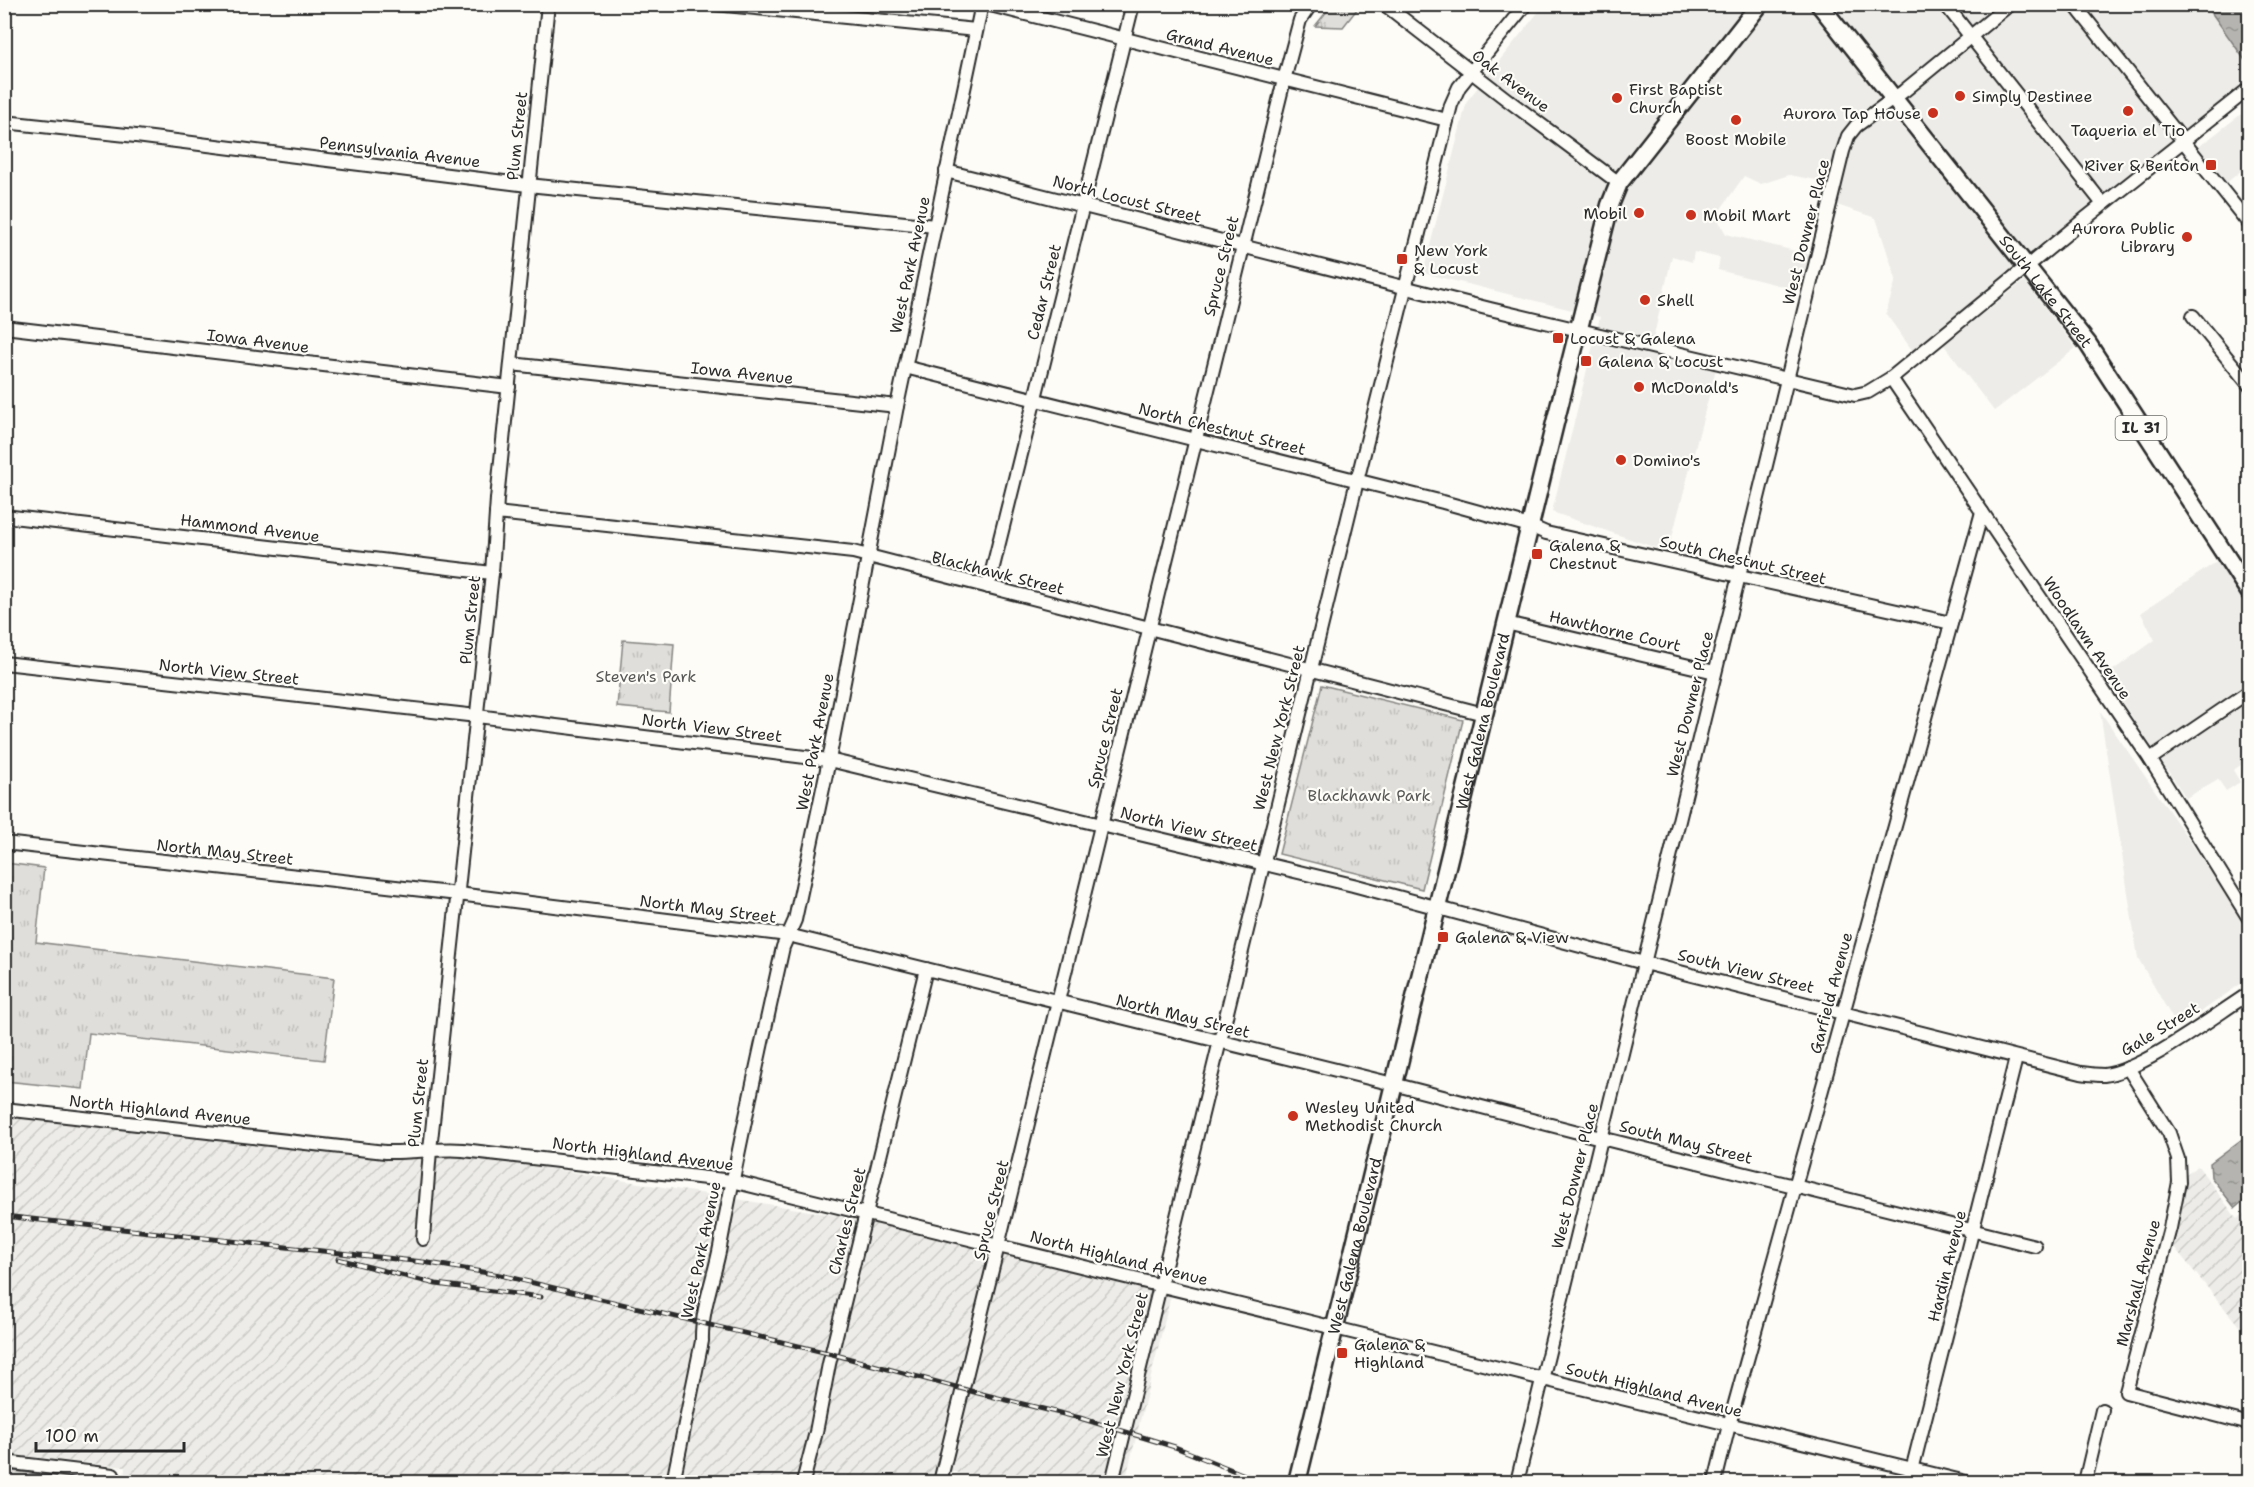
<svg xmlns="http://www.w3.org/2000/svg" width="2254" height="1487" viewBox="0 0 2254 1487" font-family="'Shantell Sans',sans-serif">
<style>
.built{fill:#edece8}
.industrial{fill:url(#industrial-furrows)}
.grass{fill:url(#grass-tufts);stroke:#858482;stroke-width:1.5}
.water{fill:url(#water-ripples);stroke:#7e7d7b;stroke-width:1.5}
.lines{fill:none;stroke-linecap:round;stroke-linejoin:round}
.minor-casing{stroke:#2b2b2b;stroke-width:16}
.major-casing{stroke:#2b2b2b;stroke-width:21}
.minor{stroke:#fdfcf7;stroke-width:12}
.major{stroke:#fdfcf7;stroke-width:16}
.rail-casing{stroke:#2b2b2b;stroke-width:5}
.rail{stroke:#fdfcf7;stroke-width:3;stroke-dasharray:9;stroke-linecap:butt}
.poi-dot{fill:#c8321e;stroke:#fdfcf7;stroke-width:2}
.labels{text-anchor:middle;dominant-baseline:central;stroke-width:4.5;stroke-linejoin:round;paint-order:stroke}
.shield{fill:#fdfcf7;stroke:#6a6a68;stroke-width:1.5}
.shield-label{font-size:15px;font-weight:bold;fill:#2b2b2b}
.street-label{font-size:16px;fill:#2b2b2b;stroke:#fdfcf7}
.poi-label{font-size:16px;fill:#2b2b2b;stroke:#fdfcf7;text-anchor:start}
.park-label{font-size:16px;fill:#585857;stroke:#fdfcf7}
</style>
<defs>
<pattern id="industrial-furrows" width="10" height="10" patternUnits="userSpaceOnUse" patternTransform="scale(1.5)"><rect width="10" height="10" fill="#edece8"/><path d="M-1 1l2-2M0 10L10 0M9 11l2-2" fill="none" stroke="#cbcbc7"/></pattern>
<pattern id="grass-tufts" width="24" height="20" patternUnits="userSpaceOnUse" patternTransform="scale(1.5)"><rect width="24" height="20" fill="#dfdeda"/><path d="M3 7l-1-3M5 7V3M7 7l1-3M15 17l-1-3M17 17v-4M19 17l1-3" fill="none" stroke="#c0bfbb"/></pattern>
<pattern id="water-ripples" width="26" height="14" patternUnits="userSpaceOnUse" patternTransform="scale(1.5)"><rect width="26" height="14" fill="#b5b4b1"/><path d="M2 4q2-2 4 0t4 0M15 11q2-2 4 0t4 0" fill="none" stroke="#939390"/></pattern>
</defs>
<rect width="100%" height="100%" fill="#fdfcf7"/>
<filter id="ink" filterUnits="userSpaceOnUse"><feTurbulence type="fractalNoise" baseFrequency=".0167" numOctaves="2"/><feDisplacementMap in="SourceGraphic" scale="12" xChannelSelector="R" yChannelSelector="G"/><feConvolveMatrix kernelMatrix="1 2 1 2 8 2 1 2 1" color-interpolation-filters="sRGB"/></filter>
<g filter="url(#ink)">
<g class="built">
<polygon points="1544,5 2206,5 2249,66 2249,87 1915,354 1886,314 1896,279 1876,218 1828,202 1832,183 1789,175 1761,184 1744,176 1716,216 1726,234 1815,256 1806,292 1718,270 1720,258 1694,252 1692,262 1672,256 1652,344 1718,361 1668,552 1552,512 1600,317 1423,273 1467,101"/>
<polygon points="2249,108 2249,164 2224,185 2196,149"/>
<polygon points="2024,281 2076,348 1994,411 1944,345"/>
<polygon points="2219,560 2249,607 2249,760 2233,770 2240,782 2226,791 2218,779 2186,798 2105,676 2155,640 2141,613"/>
<polygon points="2100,711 2249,927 2249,978 2178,1028 2138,958"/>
</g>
<g class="industrial">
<polygon points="4,1111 456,1153 876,1222 1171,1295 1125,1482 993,1482 950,1471 947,1482 124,1482 125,1467 5,1454"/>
<polygon points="2198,1166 2237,1219 2249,1209 2249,1338 2174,1247 2182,1209 2186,1174"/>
</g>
<g class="grass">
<polygon points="1332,5 1354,5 1358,8 1343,27 1315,26"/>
<polygon points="623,640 674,644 669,712 617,707"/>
<polygon points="1322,685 1463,720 1422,889 1279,854"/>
<polygon points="5,863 44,868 36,942 334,978 324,1060 89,1033 83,1089 5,1081"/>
<polygon points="5,1470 97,1481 98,1482 5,1482"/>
</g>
<g class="water">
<polygon points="2206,5 2249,5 2249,66"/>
<polygon points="2249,1134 2249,1196 2235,1208 2211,1177 2210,1163"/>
</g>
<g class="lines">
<defs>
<g id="minor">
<polyline points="715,4 976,30"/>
<polyline points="986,4 1447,120"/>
<polyline points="1384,4 1505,98 1619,183"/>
<polyline points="1945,4 2103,204"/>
<polyline points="2074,4 2250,225"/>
<polyline points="4,122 136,136 528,185 935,226"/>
<polyline points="946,171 1490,309 1855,395 1868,392 1891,378 2086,218 2250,88"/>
<polyline points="2193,316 2250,386"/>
<polyline points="4,327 509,387"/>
<polyline points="511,364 897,406"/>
<polyline points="905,367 1443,502 1530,526 1546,533 1951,623"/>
<polyline points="1891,378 2150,759 2250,920"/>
<polyline points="496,513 853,552 1484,714"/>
<polyline points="4,516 492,573"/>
<polyline points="988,587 1133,4"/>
<polyline points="1506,623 1715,672"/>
<path d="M4,663L477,716L829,760L1353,885L1644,963L2081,1073C2088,1074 2097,1075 2104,1075C2142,1071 2215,1015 2250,993"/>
<polyline points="2150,759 2250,691"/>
<polyline points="4,843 458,894 788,935 1393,1084 1601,1138 2035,1246"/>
<polyline points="2128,1068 2169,1133 2178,1159 2179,1182 2170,1228 2126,1392 2250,1424"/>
<path d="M4,1109L385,1152C411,1153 437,1148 463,1150L732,1181L1966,1482"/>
<polyline points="423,1239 430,1150 492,573 497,499 548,4"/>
<polyline points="4,1462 113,1475 112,1482"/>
<path d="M673,1482L702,1341C701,1309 714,1279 720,1247C738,1147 761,1047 783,947L795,920L829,760L897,406L982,4"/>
<polyline points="803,1482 816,1432 829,1364 926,969"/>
<polyline points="940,1482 1284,80 1300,20 1311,4"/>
<polyline points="1112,1482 1357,481 1451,105 1459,87 1526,4"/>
<polyline points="1517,1482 1843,151 1848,136 1856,126 1904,91 2010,4"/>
<polyline points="1715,1482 1729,1425 1982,512"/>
<polyline points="1909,1482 2016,1058"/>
<polyline points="2085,1482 2102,1410"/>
</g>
<g id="major">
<path id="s1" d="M1819,4L2088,344L2250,593"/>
<path id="s2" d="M1297,1482L1555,423L1610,205L1619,183L1760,4"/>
</g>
</defs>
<use href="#minor" class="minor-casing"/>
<use href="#major" class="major-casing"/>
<use href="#minor" class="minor"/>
<use href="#major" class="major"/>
<defs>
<g id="rail">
<polyline points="4,1216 423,1262 500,1275 832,1354 978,1393 1080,1418 1175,1447 1262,1482"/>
<polyline points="338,1259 436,1284 541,1297"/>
</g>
</defs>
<use href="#rail" class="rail-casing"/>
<use href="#rail" class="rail"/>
</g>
</g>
<g class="poi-dot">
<circle cx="1960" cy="96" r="6"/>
<circle cx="1617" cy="98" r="6"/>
<circle cx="2128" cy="111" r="6"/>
<circle cx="1933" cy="113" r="6"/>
<circle cx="1736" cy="120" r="6"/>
<rect x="2205" y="159" width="12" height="12" rx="3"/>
<circle cx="1639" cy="213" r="6"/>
<circle cx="1691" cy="215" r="6"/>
<circle cx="2187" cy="237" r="6"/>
<rect x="1396" y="253" width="12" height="12" rx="3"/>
<circle cx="1645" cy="300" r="6"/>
<rect x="1552" y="332" width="12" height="12" rx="3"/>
<rect x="1580" y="355" width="12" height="12" rx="3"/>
<circle cx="1639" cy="387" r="6"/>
<circle cx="1621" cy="460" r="6"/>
<rect x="1531" y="548" width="12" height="12" rx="3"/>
<rect x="1437" y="931" width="12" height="12" rx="3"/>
<circle cx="1293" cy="1116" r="6"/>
<rect x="1336" y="1347" width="12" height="12" rx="3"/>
</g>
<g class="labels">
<rect class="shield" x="2115.5" y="416" width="51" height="24" rx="4.5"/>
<g class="shield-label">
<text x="2141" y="428">IL 31</text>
</g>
<g class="street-label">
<text transform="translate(1220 47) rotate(14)">Grand Avenue</text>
<text transform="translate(1511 81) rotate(37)">Oak Avenue</text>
<text transform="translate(517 136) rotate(-84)">Plum Street</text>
<text transform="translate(400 152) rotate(7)">Pennsylvania Avenue</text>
<text transform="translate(1127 199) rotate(14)">North Locust Street</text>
<text transform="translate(1806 232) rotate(-76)">West Downer Place</text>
<text transform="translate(910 265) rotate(-78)">West Park Avenue</text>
<text transform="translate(1221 266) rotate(-76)">Spruce Street</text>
<text stroke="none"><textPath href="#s1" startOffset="366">South Lake Street</textPath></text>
<text transform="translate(1044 292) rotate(-76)">Cedar Street</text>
<text transform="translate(258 341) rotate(7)">Iowa Avenue</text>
<text transform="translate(742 373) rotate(6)">Iowa Avenue</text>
<text transform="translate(1222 429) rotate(14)">North Chestnut Street</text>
<text transform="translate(250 528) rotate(7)">Hammond Avenue</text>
<text transform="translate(1743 560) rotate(13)">South Chestnut Street</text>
<text transform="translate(998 573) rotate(14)">Blackhawk Street</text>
<text transform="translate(470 620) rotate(-84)">Plum Street</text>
<text transform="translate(1615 631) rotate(13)">Hawthorne Court</text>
<text transform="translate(2087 638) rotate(56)">Woodlawn Avenue</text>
<text transform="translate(229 672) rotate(6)">North View Street</text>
<text transform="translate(1690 704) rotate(-76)">West Downer Place</text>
<text stroke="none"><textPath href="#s2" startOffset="783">West Galena Boulevard</textPath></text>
<text transform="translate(712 728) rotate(7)">North View Street</text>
<text transform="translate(1279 728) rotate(-76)">West New York Street</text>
<text transform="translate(1105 738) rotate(-76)">Spruce Street</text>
<text transform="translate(815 742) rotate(-79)">West Park Avenue</text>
<text transform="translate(1189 829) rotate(14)">North View Street</text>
<text transform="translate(225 852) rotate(6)">North May Street</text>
<text transform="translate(708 909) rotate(7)">North May Street</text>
<text transform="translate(1746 971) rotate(14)">South View Street</text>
<text transform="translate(1831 993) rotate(-75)">Garfield Avenue</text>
<text transform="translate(1183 1016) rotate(14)">North May Street</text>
<text transform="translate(2160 1029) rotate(-31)">Gale Street</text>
<text transform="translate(418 1103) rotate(-84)">Plum Street</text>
<text transform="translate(160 1110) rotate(6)">North Highland Avenue</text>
<text transform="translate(1686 1142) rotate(14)">South May Street</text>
<text transform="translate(643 1154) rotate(7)">North Highland Avenue</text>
<text transform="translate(1575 1176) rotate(-76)">West Downer Place</text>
<text transform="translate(991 1210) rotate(-76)">Spruce Street</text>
<text transform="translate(847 1221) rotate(-76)">Charles Street</text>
<text stroke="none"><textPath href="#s2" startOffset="243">West Galena Boulevard</textPath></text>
<text transform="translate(701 1250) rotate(-78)">West Park Avenue</text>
<text transform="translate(1119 1258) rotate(14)">North Highland Avenue</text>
<text transform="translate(1947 1266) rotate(-76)">Hardin Avenue</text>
<text transform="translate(2138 1283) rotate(-75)">Marshall Avenue</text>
<text transform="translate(1122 1375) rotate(-76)">West New York Street</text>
<text transform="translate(1654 1390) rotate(14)">South Highland Avenue</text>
</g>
<g class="poi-label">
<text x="1629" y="89">First Baptist<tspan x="1629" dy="18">Church</tspan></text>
<text x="1972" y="96">Simply Destinee</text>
<text x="1921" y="113" text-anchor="end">Aurora Tap House</text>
<text x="2128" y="130" text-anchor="middle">Taqueria el Tio</text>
<text x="1736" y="139" text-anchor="middle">Boost Mobile</text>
<text x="2199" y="165" text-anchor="end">River &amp; Benton</text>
<text x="1627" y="213" text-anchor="end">Mobil</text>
<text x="1703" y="215">Mobil Mart</text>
<text x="2175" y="228" text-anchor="end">Aurora Public<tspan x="2175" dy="18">Library</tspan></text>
<text x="1414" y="250">New York<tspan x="1414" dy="18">&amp; Locust</tspan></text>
<text x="1657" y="300">Shell</text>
<text x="1570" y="338">Locust &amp; Galena</text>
<text x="1598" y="361">Galena &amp; Locust</text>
<text x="1651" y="387">McDonald's</text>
<text x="1633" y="460">Domino's</text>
<text x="1549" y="545">Galena &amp;<tspan x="1549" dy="18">Chestnut</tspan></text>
<text x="1455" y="937">Galena &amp; View</text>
<text x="1305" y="1107">Wesley United<tspan x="1305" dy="18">Methodist Church</tspan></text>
<text x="1354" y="1344">Galena &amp;<tspan x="1354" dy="18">Highland</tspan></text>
</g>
<g class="park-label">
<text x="646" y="676">Steven's Park</text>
<text x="1369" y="795">Blackhawk Park</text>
</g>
</g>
<rect width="2254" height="1487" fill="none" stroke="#fdfcf7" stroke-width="24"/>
<rect x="12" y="12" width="2230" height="1463" fill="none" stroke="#2b2b2b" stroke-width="2" filter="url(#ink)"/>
<path d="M36 1442v9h148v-9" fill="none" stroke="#2b2b2b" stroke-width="3"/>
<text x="45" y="1442" font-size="18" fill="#2b2b2b" stroke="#fdfcf7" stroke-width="4.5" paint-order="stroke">100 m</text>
</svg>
